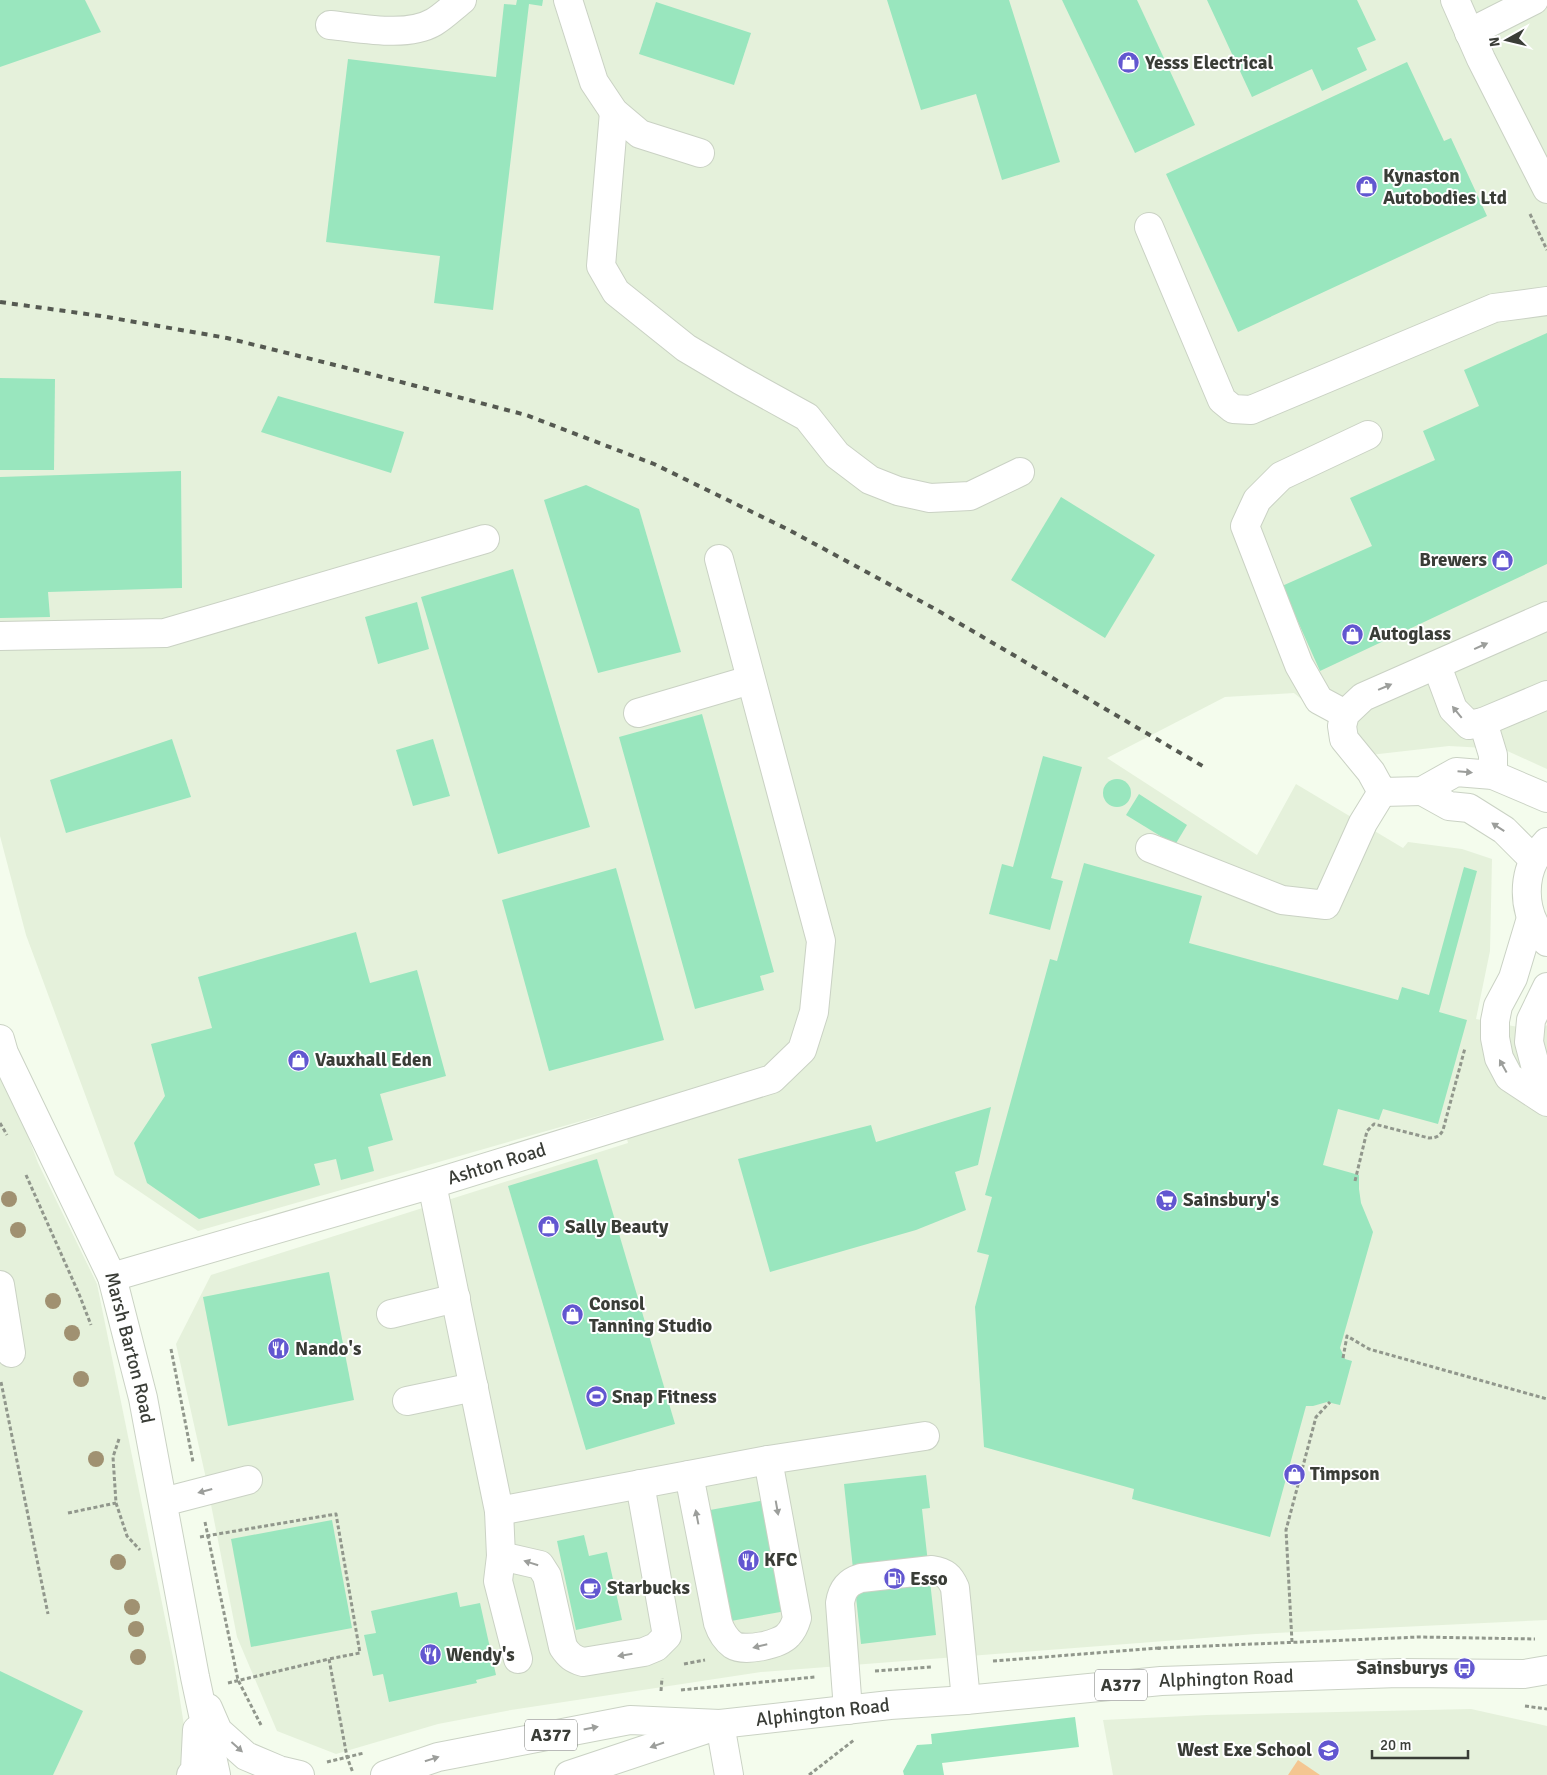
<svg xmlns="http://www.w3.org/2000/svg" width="1547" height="1775" viewBox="0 0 1547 1775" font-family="Signika,sans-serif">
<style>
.built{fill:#e5f1db}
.green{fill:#f4c691}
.building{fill:#99e6be}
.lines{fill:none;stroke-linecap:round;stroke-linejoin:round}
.minor-casing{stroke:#cad2c4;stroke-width:30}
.highway-casing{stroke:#cad2c4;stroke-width:30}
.path{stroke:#91978c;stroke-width:3;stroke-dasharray:4 2.5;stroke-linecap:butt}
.minor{stroke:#fff;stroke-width:28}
.highway{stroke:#fff;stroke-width:28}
.rail{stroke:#555951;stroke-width:4;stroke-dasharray:6 6;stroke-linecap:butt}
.tree{fill:#a09171}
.oneway{fill:#9c9e9b}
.labels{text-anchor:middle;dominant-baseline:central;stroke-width:4;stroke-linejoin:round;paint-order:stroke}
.shield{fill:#fff;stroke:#757773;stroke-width:1}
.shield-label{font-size:18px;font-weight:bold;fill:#3a3d37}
.poi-label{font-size:19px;font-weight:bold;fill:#3a3d37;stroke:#fff;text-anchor:start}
.street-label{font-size:19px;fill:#3a3d37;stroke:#fff}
</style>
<rect width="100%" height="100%" fill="#f4fced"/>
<g class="built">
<polygon points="0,0 1547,0 1547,769 1503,749 1449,746 1370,755 1294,693 1225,697 1107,758 1257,855 1296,784 1403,848 1408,842 1462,849 1492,859 1490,951 1476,1019 1540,1031 1547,1025 1547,1620 1256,1634 761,1672 511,1710 438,1724 336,1754 277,1731 237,1637 205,1474 176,1344 211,1275 628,1143 620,1110 198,1231 115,1175 26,935 0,836"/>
<polygon points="0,1061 38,1163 97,1284 174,1662 189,1757 177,1775 0,1775"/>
<polygon points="1471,1709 1547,1726 1547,1775 1113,1775 1103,1720 1207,1715"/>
</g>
<polygon class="green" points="1298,1760 1320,1775 1288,1775"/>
<g class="building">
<polygon points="0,0 85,0 101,32 0,67"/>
<polygon points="517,0 543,0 542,6 529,4 493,310 434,303 440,256 326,242 348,59 496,77 504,4 516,5"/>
<polygon points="887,0 1009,0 1060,162 1002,180 976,94 921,110"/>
<polygon points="1062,0 1137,0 1195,125 1135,153"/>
<polygon points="1207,0 1357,0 1376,40 1357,48 1367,70 1322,91 1312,69 1252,97"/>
<polygon points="656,2 751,33 734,85 639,54"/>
<polygon points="1407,62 1444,141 1451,138 1487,216 1238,332 1166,174"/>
<polygon points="1547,333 1547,564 1320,671 1282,586 1372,546 1350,498 1435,460 1423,431 1479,406 1464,370"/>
<polygon points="0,378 55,379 54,470 0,470"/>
<polygon points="278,396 404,432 391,473 261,432"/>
<polygon points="181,471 182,588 48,592 50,617 0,618 0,477"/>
<polygon points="586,485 639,509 681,652 598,673 544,500"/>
<polygon points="1061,497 1155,555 1105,638 1011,580"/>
<polygon points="513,569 590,827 498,854 421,597"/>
<polygon points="417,602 429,649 378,664 365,617"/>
<polygon points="702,714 774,972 760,976 764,990 695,1009 619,737"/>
<polygon points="172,739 191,797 66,833 50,780"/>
<polygon points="433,739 450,796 413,806 396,750"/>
<polygon points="1043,756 1082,767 1051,878 1063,881 1050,930 989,914 1002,864 1013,867"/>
<circle cx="1117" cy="793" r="14"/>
<polygon points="1139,794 1187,825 1175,845 1126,815"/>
<polygon points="1084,863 1202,896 1189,943 1398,1000 1402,987 1429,995 1464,867 1477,871 1439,1012 1467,1020 1438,1124 1383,1109 1379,1120 1338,1109 1323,1165 1359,1175 1359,1189 1361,1203 1373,1232 1340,1348 1345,1359 1352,1361 1340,1405 1327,1402 1313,1406 1306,1406 1270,1537 1132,1499 1134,1489 984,1447 975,1307 989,1255 977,1252 992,1197 985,1195 1050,959 1057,961"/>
<polygon points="616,868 664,1040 549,1071 502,900"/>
<polygon points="356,932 370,983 417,970 446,1076 380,1094 393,1140 368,1147 374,1171 341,1180 336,1159 314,1164 320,1185 199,1219 147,1183 134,1143 165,1096 151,1044 212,1028 198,977"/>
<polygon points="991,1107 978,1165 955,1172 966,1210 916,1230 770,1272 738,1159 871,1125 876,1142"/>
<polygon points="597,1159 675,1424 586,1450 508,1186"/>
<polygon points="329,1272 354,1400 228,1426 203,1297"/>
<polygon points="926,1475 930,1508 922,1509 936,1635 861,1644 844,1484"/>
<polygon points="765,1500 786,1611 731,1621 710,1510"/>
<polygon points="332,1520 352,1628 251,1647 231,1539"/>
<polygon points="584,1535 589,1556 607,1552 622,1620 576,1630 557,1541"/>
<polygon points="457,1592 460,1607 480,1603 496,1675 476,1680 477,1683 389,1702 383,1674 373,1676 364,1635 376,1633 371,1611"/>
<polygon points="0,1671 83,1711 53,1775 0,1775"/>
<polygon points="1075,1717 1079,1747 942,1763 944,1775 904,1775 903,1771 917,1745 932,1744 931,1734"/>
</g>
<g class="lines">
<defs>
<g id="minor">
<polyline points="568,0 594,82 614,112 640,134 700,153"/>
<polyline points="1455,0 1481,59 1547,189"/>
<path d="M330,25C361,28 407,38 434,22C444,16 453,7 462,0"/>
<polyline points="1469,33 1534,0"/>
<polyline points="614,112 601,266 616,292 686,348 740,380 807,417 837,455 870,480 898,491 930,498 970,496 1020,472"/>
<polyline points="1149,227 1222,400 1233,409 1251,410 1494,308 1547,301"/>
<polyline points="1547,616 1363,697 1345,714 1342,726 1344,739 1371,772 1382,792 1422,791 1456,772 1493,775 1547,798"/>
<polyline points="0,636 165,633 485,539"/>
<polyline points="1437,666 1453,709 1469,725 1483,722 1547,695"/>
<polyline points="638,713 750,680"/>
<polyline points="1345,714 1319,700 1299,665 1245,526 1257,500 1281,476 1368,435"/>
<polyline points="1483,722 1493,755 1493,775"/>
<polyline points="1422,791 1449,806 1469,808 1504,830 1534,860"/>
<path d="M1547,842C1520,870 1520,913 1547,942"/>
<polyline points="1150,848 1282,900 1326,905 1363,823 1382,792"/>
<polyline points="1531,918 1513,978 1498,1006 1495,1021 1495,1038 1499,1058 1509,1077 1547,1102"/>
<path id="s1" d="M0,1039L4,1053L112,1277L143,1398L195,1677L216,1775"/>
<polyline points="1540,1097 1535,1065 1529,1042 1531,1020 1547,987"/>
<polyline points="432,1184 499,1511 768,1460 925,1436"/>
<path id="s2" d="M112,1277L432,1184L772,1079L802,1050L814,1012L821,941L719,559"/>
<polyline points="0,1285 11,1353"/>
<polyline points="391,1314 456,1298"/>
<polyline points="407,1401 474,1387"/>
<path d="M689,1475L718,1623C721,1632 725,1639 733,1645C744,1652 779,1645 788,1635C793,1630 795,1625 797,1618L768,1460"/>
<polyline points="163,1502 248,1480"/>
<polyline points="499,1511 501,1556 498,1581 518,1659"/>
<path d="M501,1556L540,1565L547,1576L563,1647C569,1656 573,1659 583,1662L644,1652L656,1647L667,1636L640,1484"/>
<polyline points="208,1708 218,1731 246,1756 279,1770 300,1775"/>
<path d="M848,1710L840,1603C842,1590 847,1582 861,1578L932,1570C945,1572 950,1576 955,1588L966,1700"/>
<polyline points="720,1724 729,1775"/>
<polyline points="191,1775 195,1770 197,1730"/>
</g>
<g id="highway">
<path id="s3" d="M385,1775L438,1757L630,1720L720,1724L890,1705L966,1700L1161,1681L1399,1673L1524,1674L1547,1670"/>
<polyline points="569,1775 704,1730"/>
</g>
</defs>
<use href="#minor" class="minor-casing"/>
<use href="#highway" class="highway-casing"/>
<g class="path">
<polyline points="1530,214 1547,250"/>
<polyline points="0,1123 7,1135"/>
<polyline points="26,1175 79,1294 91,1325"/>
<path d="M1355,1181L1367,1131L1374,1124L1429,1138C1436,1138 1440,1136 1443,1130L1465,1048"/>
<polyline points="171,1349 193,1462"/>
<polyline points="1343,1358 1347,1336 1369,1349 1547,1399"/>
<polyline points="1,1382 48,1614"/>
<polyline points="119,1439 113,1457 116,1503 127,1536 140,1550"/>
<polyline points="68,1513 116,1503"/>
<polyline points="205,1522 238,1680 262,1727"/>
<polyline points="200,1537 336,1514 360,1653 329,1659"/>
<polyline points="1292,1642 1286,1530 1316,1417 1330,1402"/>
<polyline points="1159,1650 1159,1648 1419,1637 1535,1639"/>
<polyline points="993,1661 1159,1648"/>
<polyline points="684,1664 705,1660"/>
<polyline points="875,1671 932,1667"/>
<polyline points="228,1683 329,1659 347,1757 353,1773"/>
<polyline points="681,1690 815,1677"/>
<polyline points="661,1691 662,1678"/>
<polyline points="1525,1706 1547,1709"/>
<polyline points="327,1762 364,1753"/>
<polyline points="809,1775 854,1740"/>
</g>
<use href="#minor" class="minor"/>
<use href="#highway" class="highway"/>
<polyline class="rail" points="0,302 101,316 227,338 363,372 526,415 654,464 789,530 935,609 1206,768"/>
</g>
<g class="tree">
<circle cx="9" cy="1199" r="8"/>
<circle cx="18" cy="1230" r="8"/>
<circle cx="53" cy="1301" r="8"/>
<circle cx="72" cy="1333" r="8"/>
<circle cx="81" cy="1379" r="8"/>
<circle cx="96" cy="1459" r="8"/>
<circle cx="118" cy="1562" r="8"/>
<circle cx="132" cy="1607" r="8"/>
<circle cx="136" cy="1629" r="8"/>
<circle cx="138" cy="1657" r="8"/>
</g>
<defs><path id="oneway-solid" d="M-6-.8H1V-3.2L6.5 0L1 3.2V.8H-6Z" transform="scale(1.25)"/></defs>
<g class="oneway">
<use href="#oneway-solid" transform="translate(1481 646) rotate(-24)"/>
<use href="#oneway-solid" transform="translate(1385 687) rotate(-23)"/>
<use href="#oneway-solid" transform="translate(1457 712) rotate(-129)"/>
<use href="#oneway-solid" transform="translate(1465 772) rotate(5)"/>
<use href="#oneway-solid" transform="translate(1498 827) rotate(-147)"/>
<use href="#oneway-solid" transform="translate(1503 1066) rotate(-119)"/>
<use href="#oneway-solid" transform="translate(205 1491) rotate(165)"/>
<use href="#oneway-solid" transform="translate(777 1508) rotate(80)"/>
<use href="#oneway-solid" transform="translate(697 1517) rotate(-101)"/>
<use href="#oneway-solid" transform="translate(531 1563) rotate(-163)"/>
<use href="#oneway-solid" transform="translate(760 1646) rotate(166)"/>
<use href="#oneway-solid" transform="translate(625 1655) rotate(171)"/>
<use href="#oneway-solid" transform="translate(591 1728) rotate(-11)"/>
<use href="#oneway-solid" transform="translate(657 1745) rotate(161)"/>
<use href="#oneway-solid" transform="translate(237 1747) rotate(42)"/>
<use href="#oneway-solid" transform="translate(432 1759) rotate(-18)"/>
</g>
<defs>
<symbol id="shop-disc" viewBox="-11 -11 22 22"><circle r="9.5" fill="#6257d0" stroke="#fff"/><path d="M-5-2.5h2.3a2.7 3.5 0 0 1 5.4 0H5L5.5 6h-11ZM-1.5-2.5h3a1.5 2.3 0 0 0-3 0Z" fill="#fff"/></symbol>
<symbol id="supermarket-disc" viewBox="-11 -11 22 22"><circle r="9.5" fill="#6257d0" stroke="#fff"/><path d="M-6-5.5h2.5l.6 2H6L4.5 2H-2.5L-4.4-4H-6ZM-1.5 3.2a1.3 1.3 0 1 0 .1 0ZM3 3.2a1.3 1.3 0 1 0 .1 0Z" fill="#fff"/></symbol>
<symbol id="restaurant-disc" viewBox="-11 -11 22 22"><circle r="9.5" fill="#6257d0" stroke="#fff"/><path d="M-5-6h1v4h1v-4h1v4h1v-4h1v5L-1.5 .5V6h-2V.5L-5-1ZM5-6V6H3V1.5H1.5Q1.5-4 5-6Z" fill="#fff"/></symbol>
<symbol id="stadium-disc" viewBox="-11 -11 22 22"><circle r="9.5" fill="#6257d0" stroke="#fff"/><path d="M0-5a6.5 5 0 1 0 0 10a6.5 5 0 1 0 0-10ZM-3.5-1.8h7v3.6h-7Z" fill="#fff"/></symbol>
<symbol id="fuel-disc" viewBox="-11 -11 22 22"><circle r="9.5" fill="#6257d0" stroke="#fff"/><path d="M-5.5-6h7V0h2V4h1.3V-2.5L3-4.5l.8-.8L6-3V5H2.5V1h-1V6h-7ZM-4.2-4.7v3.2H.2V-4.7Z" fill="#fff"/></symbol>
<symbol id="cafe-disc" viewBox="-11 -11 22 22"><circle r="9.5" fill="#6257d0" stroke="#fff"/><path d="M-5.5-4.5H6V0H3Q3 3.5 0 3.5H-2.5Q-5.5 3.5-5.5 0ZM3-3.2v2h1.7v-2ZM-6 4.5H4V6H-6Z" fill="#fff"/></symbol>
<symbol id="bus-disc" viewBox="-11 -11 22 22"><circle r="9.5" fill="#6257d0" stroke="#fff"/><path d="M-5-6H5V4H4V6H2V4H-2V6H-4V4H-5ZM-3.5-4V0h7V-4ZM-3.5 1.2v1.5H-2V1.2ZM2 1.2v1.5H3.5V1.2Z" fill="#fff"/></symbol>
<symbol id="school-disc" viewBox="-11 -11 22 22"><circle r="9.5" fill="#6257d0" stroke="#fff"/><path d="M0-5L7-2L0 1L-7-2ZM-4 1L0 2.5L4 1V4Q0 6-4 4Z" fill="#fff"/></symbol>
</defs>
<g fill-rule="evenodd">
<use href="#shop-disc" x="1116" y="50" width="25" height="25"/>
<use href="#shop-disc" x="1354" y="174" width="25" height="25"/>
<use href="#shop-disc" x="1490" y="548" width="25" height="25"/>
<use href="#shop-disc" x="1340" y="622" width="25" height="25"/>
<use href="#shop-disc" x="286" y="1048" width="25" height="25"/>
<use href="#supermarket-disc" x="1154" y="1188" width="25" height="25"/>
<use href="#shop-disc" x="536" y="1214" width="25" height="25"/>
<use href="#shop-disc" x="560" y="1302" width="25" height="25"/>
<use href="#restaurant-disc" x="266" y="1336" width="25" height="25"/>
<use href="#stadium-disc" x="584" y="1384" width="25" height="25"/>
<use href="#shop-disc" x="1282" y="1462" width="25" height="25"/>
<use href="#restaurant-disc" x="736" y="1548" width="25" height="25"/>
<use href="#fuel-disc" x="882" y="1566" width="25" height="25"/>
<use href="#cafe-disc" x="578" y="1576" width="25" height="25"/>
<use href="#restaurant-disc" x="418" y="1642" width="25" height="25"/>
<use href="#bus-disc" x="1452" y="1656" width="25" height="25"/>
<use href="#school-disc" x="1316" y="1738" width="25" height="25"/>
</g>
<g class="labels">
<g class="shield">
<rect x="1095" y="1669.5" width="52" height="31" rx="4"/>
<rect x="525" y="1719.5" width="52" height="31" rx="4"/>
</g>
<g class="shield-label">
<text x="1121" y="1685">A377</text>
<text x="551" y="1735">A377</text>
</g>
<g class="poi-label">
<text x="1145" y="63">Yesss Electrical</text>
<text x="1383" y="176">Kynaston<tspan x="1383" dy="22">Autobodies Ltd</tspan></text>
<text x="1487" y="560" text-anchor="end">Brewers</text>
<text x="1369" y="634">Autoglass</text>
<text x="315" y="1060">Vauxhall Eden</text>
<text x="1183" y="1200">Sainsbury's</text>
<text x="565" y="1227">Sally Beauty</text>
<text x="589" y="1304">Consol<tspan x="589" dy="22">Tanning Studio</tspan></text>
<text x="295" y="1349">Nando's</text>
<text x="612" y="1397">Snap Fitness</text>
<text x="1310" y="1474">Timpson</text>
<text x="764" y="1560">KFC</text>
<text x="910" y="1579">Esso</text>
<text x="607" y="1588">Starbucks</text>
<text x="446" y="1655">Wendy's</text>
<text x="1448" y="1668" text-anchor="end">Sainsburys</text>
<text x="1312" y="1750" text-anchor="end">West Exe School</text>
</g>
<g class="street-label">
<text stroke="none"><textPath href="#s2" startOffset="401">Ashton Road</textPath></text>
<text stroke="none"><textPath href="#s1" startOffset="336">Marsh Barton Road</textPath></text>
<text stroke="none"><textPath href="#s3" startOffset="850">Alphington Road</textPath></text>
<text stroke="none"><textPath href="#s3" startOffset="445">Alphington Road</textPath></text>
</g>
</g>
<g transform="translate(1507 40) rotate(262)" stroke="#ffffff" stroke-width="4" paint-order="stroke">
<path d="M0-4L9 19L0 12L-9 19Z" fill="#3a3d37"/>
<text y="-8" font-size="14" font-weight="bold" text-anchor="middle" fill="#3a3d37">N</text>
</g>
<path d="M1372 1750v8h96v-8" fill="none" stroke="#3a3d37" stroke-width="2.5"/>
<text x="1380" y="1750" font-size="15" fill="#3a3d37" stroke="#ffffff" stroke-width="4" paint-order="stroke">20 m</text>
</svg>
